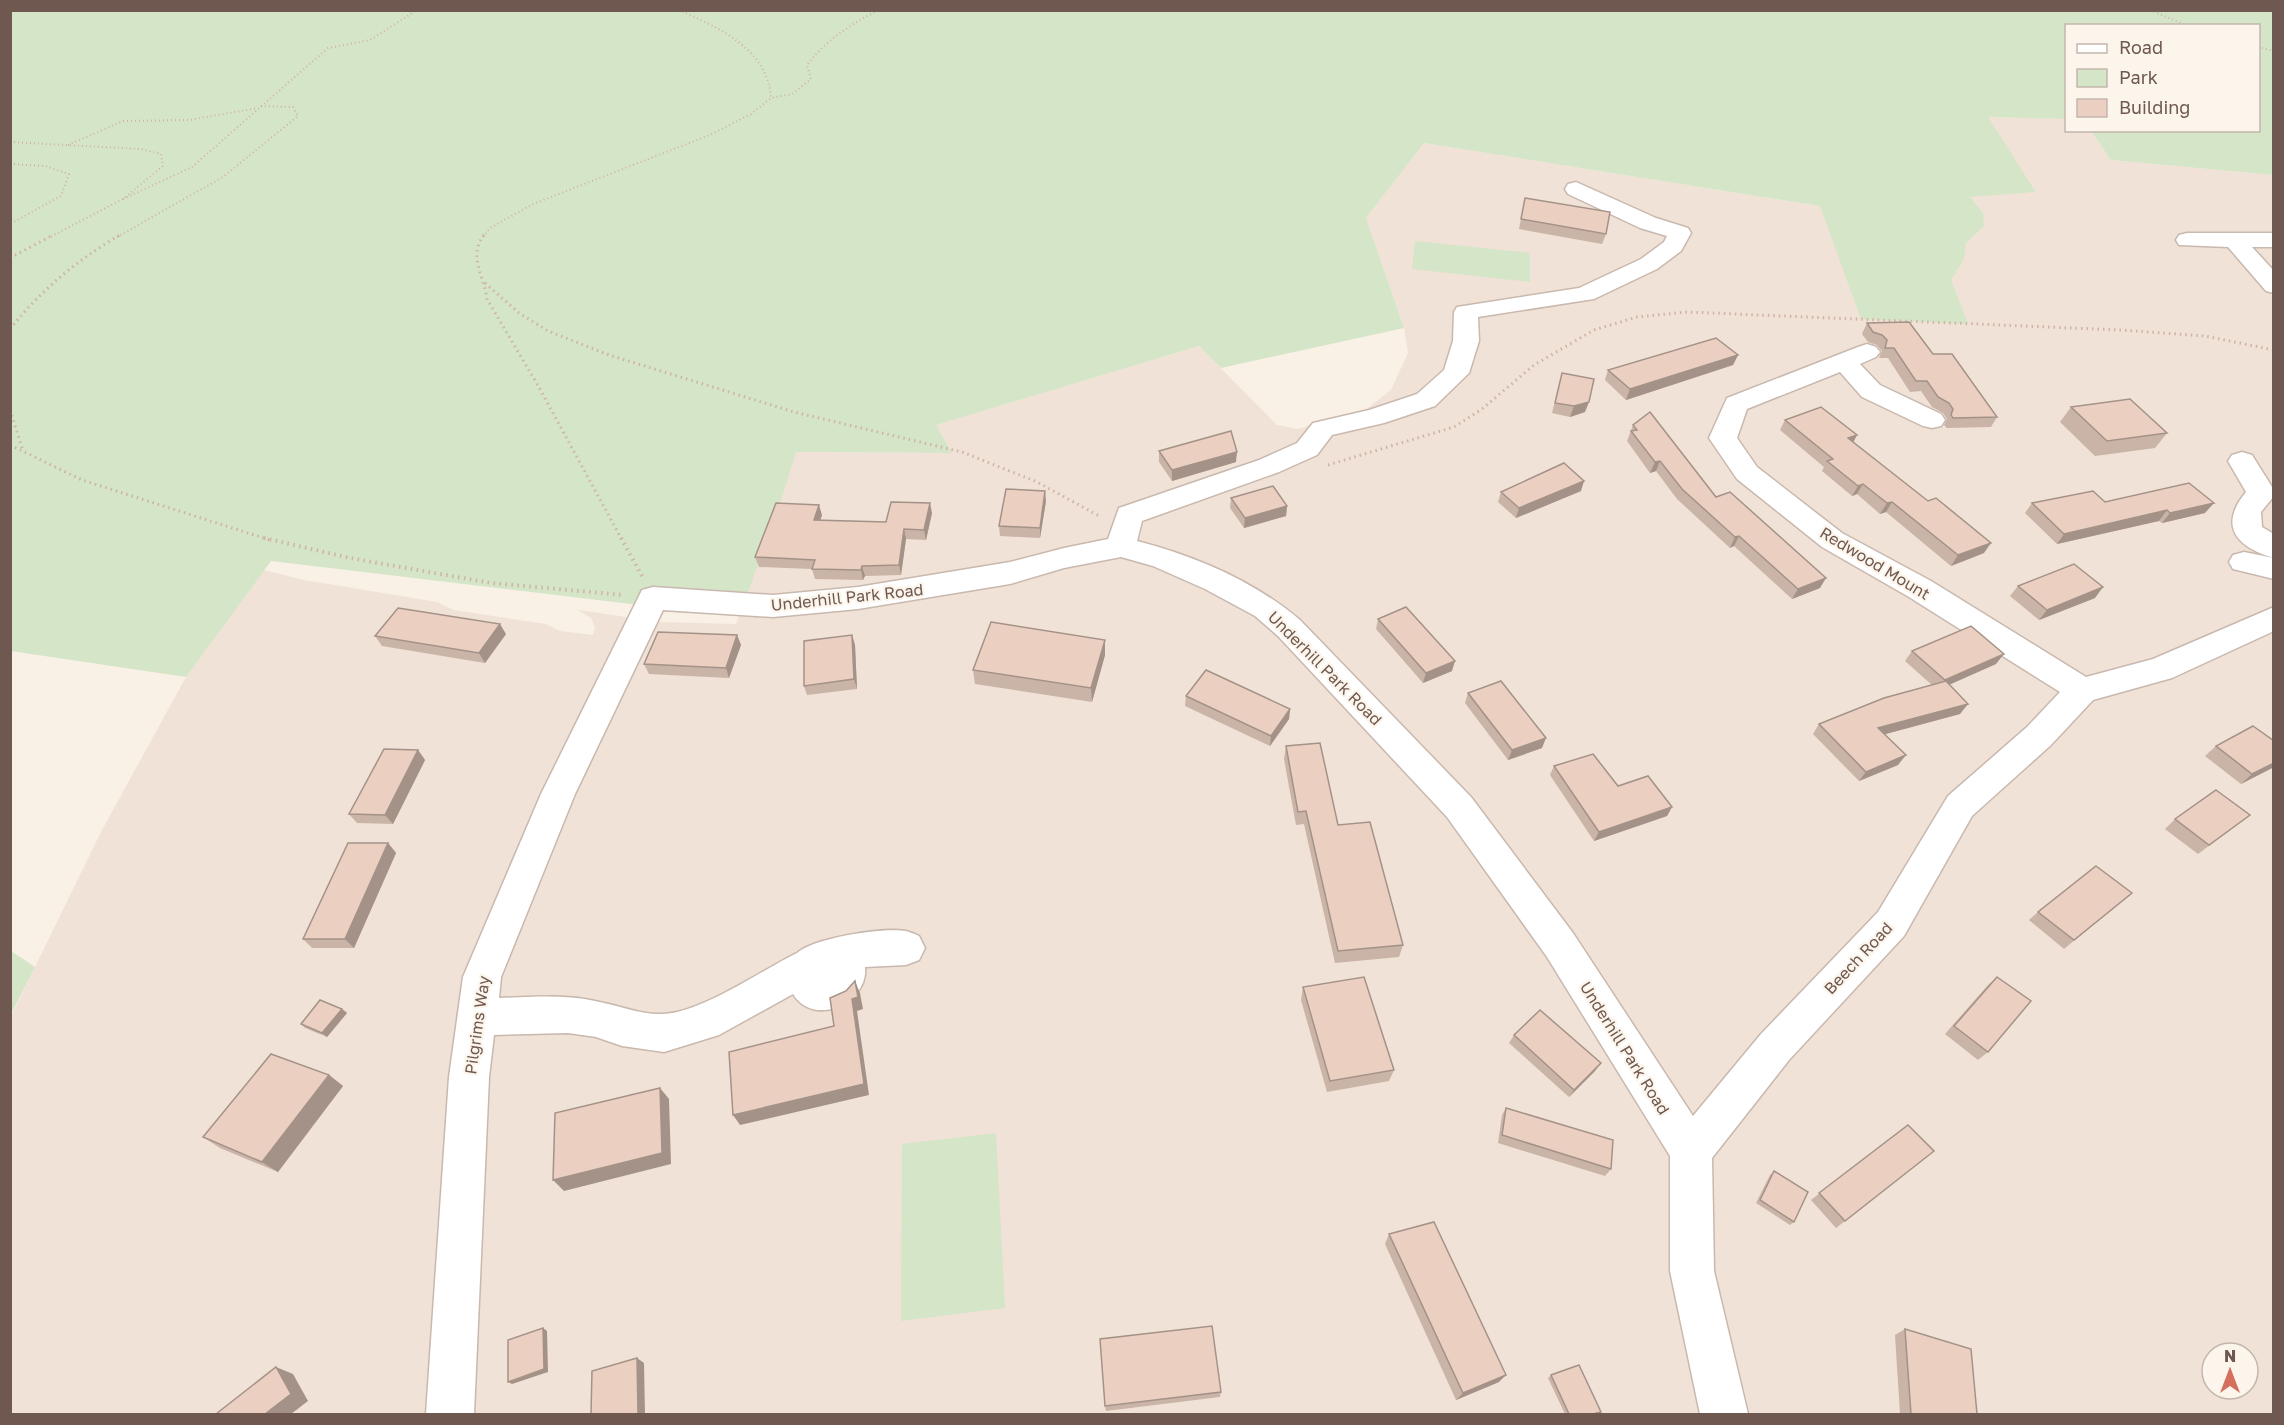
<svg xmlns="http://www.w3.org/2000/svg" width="2284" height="1425" viewBox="0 0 2284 1425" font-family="'Golos Text',sans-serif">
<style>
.residential{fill:#f0e2d6;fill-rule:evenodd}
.green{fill:#d5e5c7}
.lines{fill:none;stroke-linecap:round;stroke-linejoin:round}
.minor-casing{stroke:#c9b8ae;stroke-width:3}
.path-far2{stroke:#cfb3a5;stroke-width:2;stroke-dasharray:1 3;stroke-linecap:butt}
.path-far1{stroke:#cfb3a5;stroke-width:3;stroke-dasharray:1.5 4;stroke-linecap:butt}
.path{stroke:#cfb3a5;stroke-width:4;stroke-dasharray:1.5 4.5;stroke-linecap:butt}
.minor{fill:#fff;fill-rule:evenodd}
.wall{fill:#cab3a7}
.shaded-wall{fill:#a49288}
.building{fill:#ebd0c2;stroke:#a49288;stroke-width:1.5}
.labels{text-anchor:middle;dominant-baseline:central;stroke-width:4.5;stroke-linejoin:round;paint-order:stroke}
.street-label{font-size:16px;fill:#6f584f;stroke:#fcf5ec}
</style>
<rect width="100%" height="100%" fill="#f9f1e6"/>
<path class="residential" d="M1987,117L2066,119V130L2091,131L2111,160L2273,175V1414H11V1016L102,830L186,677L260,569L304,580L437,602L454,610L546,624L560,631L593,635L595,627L591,618L578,610L662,622L736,624L795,452L952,453L935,425L1199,346L1277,425L1298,429L1365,410L1391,390L1408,353L1404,328L1366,218L1424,143L1820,206L2036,192ZM2212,1353H2248V1389H2212Z"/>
<g class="green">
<polygon points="11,11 2273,11 2273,175 2111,160 2091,131 2258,130 2258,26 2066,26 2066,119 1988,117 2036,192 1970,197 1983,213 1984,226 1966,243 1964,259 1951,280 1968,324 1861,319 1820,206 1424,143 1366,218 1404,328 1221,368 1199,346 936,425 952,453 796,452 784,491 747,595 706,613 271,561 186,677 11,651"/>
<polygon points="1415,241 1530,253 1530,282 1412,269"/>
<polygon points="11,951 35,967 11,1014 10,951"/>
<polygon points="996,1133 1005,1308 901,1321 902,1144"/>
</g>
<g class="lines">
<defs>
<g id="minor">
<path d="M1576,182L1656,218L1688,228L1691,233L1681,251L1657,269L1594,299L1478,317L1479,341L1469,373L1435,406L1384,423L1332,435L1317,455L1279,472L1142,521L1137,541C1195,556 1254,581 1300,620L1471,797L1573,933L1693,1116L1761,1034L1878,912L1948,796L2027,727L2060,692L1909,597L1822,547L1737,479L1709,438L1727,398L1858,347L1867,344L1876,347L1880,352L1876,357L1860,364L1880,385L1941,414L1945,420L1941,426L1932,428L1923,426L1862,397L1840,372L1747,409L1737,438L1757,467L1842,533L1931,581L2086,677L2153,659L2274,607V631L2172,678L2093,700L2051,745L1972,816L1904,936L1789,1060L1712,1158L1714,1271L1748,1414H1700L1670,1271V1156L1547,957L1447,817L1278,636L1255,616L1205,589L1153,566L1121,557L1064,568L1010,584L858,609L773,617L663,610L575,794L501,977L499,998C531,997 564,994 595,1001C618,1005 640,1015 663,1014C701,1013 762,970 797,953C813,938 883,927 906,931C910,932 915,934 919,936L925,948L919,960L906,965L865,967C869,1003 813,1028 793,994L719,1035L664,1052L622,1046L596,1037L568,1033L494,1035L489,1077L474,1414H426L449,1077L463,977L541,794L642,590L653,587L773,595L858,587L1010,562L1064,548L1108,539L1119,508L1259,460L1297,443L1313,423L1369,410L1417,394L1444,370L1453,341L1454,312L1457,307L1579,288L1641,259L1664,242L1667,236L1640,228L1568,194L1565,189L1568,184Z"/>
<polygon points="2187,233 2274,233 2274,247 2252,247 2274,271 2274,293 2266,291 2228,247 2179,245 2176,240 2179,235"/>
<path d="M2242,452L2252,455L2274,490V496L2261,512L2262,527L2274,534V558C2236,547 2218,526 2246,492L2228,461L2232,455Z"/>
<polygon points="2244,552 2274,558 2274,579 2233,569 2229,562 2233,555"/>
</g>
</defs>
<use href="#minor" class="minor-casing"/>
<g class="path-far2">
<path d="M679,10C719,28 768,49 771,98"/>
<polyline points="1043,10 1111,10"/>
<polyline points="2150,10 2188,26"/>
<polyline points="2258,47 2274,51"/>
<polyline points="10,142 141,149 161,154 163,166 123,199 50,237"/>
<polyline points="68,145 123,121 189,120 258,108"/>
<polyline points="10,164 45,166 69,174 61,196 10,224"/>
<polyline points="123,199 192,167 328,48 370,40 417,10"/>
<polyline points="117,237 223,177 298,116 293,107 260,106"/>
<path d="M483,237L490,228L533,204L710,135L751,114L771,98L792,94L811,79L807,65C826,40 851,24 879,10"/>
</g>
<g class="path-far1">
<path d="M484,235C468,255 484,277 487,299L540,389L622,540"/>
<polyline points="10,258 53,235"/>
<polyline points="485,283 519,313 548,331 609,355 794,412 962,452 1037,482 1101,517"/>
<path d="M10,329C41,290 77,260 120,235"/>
<polyline points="10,410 23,451"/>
<polyline points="10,445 82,480 270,540"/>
<polyline points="1328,465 1454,427 1482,409 1534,365 1594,330 1637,317 1687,312 2120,330 2205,336 2274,350"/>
</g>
<g class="path">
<polyline points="264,538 350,558 491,583 624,595"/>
<polyline points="621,538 642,576"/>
</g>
<use href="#minor" class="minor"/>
</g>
<g class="wall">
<polygon points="1525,198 1606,234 1602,244 1519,229"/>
<polygon points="1867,323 1933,354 1997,417 1991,427 1947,428 1944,425 1947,419 1943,413 1932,407 1921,391 1910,392 1888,358 1879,358 1882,351 1877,345 1868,342 1862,334"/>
<polygon points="1738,355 1733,365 1626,400 1605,380 1608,370"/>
<polygon points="1562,373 1585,412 1570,417 1552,413"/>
<polygon points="2071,407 2167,433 2155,448 2095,456 2060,422"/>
<polygon points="1785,420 1853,442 1984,553 1951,566 1886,512 1880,514 1857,494 1852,496 1822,471 1824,467 1780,430"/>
<polygon points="1633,425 1716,497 1820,588 1792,599 1734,546 1730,548 1677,499 1656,471 1650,473 1627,441"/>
<polygon points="1159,451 1236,462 1172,481 1159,462"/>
<polygon points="1581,491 1516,518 1498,502 1501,492"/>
<polygon points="1231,498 1287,506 1286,516 1244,528 1230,508"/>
<polygon points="1046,501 1040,538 1000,536 999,526"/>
<polygon points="2105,502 2205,513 2162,523 2159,521 2057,544 2025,513 2032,503"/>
<polygon points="932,513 926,540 906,539 901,575 865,576 863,580 815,579 812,569 759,567 755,557 822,515 820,521 886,522"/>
<polygon points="2018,586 2095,598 2039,620 2010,596"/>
<polygon points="1378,619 1452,671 1423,683 1376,629"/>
<polygon points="506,634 485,663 382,646 375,636"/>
<polygon points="737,635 741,645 729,678 649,674 644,664"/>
<polygon points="852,635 855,645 857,689 807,695 804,686"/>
<polygon points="1912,651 1996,664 1949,685 1960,714 1885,734 1898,765 1859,781 1813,734 1819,724 1932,685 1905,661"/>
<polygon points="1105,655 1092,702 975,684 973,670"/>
<polygon points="1468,693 1542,748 1508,760 1465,703"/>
<polygon points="1186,696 1290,709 1289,719 1270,746 1185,706"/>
<polygon points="2274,741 2274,767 2241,784 2205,756 2216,746"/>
<polygon points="1286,746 1338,825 1403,945 1399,957 1335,963 1304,824 1296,825 1284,759"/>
<polygon points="418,750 425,760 393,824 357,823 349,814"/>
<polygon points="1554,766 1618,786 1672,807 1667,816 1594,841 1550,775"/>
<polygon points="2175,819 2238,824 2198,854 2165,829"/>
<polygon points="388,843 396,853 354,948 312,948 303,939"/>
<polygon points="2132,893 2064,949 2029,920 2038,912"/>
<polygon points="1997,977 1988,1052 1978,1060 1945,1034 1988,985"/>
<polygon points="1303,987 1394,1070 1389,1081 1327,1092 1301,1000"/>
<polygon points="342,1009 347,1013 327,1037 305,1028 301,1024"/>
<polygon points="1514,1035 1595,1071 1569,1097 1509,1043"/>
<polygon points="329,1075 343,1086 278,1172 220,1148 203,1137"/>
<polygon points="1506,1108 1611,1169 1605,1176 1498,1143 1502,1115"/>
<polygon points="1908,1125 1845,1221 1836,1228 1811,1200"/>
<polygon points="1774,1171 1794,1222 1790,1225 1756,1203 1770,1175"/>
<polygon points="1389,1234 1499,1382 1456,1400 1385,1244"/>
<polygon points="1905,1329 1977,1414 1900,1414 1895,1335"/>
<polygon points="1551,1375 1596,1414 1565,1414 1548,1378"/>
<polygon points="1221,1392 1220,1397 1106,1411 1105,1406"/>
</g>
<g class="shaded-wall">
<polygon points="1738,355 1733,365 1626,400 1630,389"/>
<polygon points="1589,402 1585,412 1570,417 1574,406"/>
<polygon points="1857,435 1852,445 1848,438"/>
<polygon points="1237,452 1236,462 1172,481 1172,470"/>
<polygon points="1660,461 1656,471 1650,473 1655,462"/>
<polygon points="1584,481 1581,491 1516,518 1519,508"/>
<polygon points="1863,484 1857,494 1852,496 1858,486"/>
<polygon points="1045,491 1046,501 1040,538 1040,528"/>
<polygon points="1892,502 1886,512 1880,514 1887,503"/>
<polygon points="930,503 932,513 926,540 924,530"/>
<polygon points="2214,503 2205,513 2162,523 2170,513"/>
<polygon points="819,505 822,515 817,530 814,520"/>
<polygon points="1287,506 1286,516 1244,528 1245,518"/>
<polygon points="2167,510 2159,521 2057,544 2064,534"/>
<polygon points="904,529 906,539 901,575 899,565"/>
<polygon points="1739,536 1734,546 1730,548 1735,537"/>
<polygon points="1991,543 1984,553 1951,566 1958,555"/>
<polygon points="862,566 865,576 863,580 861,570"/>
<polygon points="1826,578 1820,588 1792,599 1798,589"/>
<polygon points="2103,587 2095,598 2039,620 2047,610"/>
<polygon points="500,624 506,634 485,663 479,653"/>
<polygon points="737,635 741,645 729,678 726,668"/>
<polygon points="852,635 855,645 857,689 854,679"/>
<polygon points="1105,640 1105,655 1092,702 1091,688"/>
<polygon points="2004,654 1996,664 1937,690 1945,680"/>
<polygon points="1455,661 1452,671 1423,683 1426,673"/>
<polygon points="1968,704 1960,714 1871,738 1878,728"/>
<polygon points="1290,709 1289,719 1270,746 1271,736"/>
<polygon points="1546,738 1542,748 1508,760 1512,750"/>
<polygon points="418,750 425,760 393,824 385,815"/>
<polygon points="1906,755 1898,765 1859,781 1866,772"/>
<polygon points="2274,763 2274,767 2241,784 2252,774"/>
<polygon points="1672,807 1667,816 1594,841 1599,832"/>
<polygon points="388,843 396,853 354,948 345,939"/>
<polygon points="855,981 860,993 863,1009 857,1011 869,1095 740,1125 733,1115 864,1084 852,999"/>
<polygon points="342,1009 347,1013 327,1037 322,1033"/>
<polygon points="1601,1063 1595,1071 1569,1097 1574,1090"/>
<polygon points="329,1075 343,1086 278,1172 262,1162"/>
<polygon points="660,1088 669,1099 671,1164 564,1191 553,1180"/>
<polygon points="543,1328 547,1331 548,1372 512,1384 508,1382"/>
<polygon points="637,1358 644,1363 645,1414 638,1414"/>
<polygon points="276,1367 293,1374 308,1401 291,1414 265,1414"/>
<polygon points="1506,1375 1499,1382 1456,1400 1463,1393"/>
</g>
<g class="building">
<polygon points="1525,198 1610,212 1606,234 1521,219"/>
<polygon points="1909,322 1933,354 1952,354 1997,417 1953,418 1951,415 1953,409 1949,403 1938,397 1927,381 1916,381 1894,348 1885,348 1887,340 1882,335 1873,332 1867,323"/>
<polygon points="1716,338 1738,355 1630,389 1608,370"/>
<polygon points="1562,373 1594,379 1589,402 1574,406 1555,403"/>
<polygon points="2130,399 2167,433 2107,441 2071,407"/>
<polygon points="1821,407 1857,435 1848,438 1928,501 1936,498 1991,543 1958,555 1892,502 1887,503 1863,484 1858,486 1827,461 1833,459 1785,420"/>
<polygon points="1650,412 1716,497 1730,492 1826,578 1798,589 1739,536 1735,537 1682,489 1660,461 1655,462 1631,431 1637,430 1633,425"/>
<polygon points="1231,431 1237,452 1172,470 1159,451"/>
<polygon points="1564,463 1584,481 1519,508 1501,492"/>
<polygon points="2189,483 2214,503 2170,513 2167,510 2064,534 2032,503 2093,491 2105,502"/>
<polygon points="1273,486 1287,506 1245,518 1231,498"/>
<polygon points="1006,489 1045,491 1040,528 999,526"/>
<polygon points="891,502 930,503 924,530 904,529 899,565 862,566 861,570 812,569 815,560 755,557 776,503 819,505 814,520 886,522"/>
<polygon points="2074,564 2103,587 2047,610 2018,586"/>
<polygon points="1406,607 1455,661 1426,673 1378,619"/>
<polygon points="398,608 500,624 479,653 375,636"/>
<polygon points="991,622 1105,640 1091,688 973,670"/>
<polygon points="1971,626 2004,654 1945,680 1912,651"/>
<polygon points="658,632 737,635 726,668 644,664"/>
<polygon points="852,635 854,679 804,686 804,641"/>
<polygon points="1206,670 1290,709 1271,736 1186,696"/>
<polygon points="1501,681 1546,738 1512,750 1468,693"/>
<polygon points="1946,681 1968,704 1878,728 1906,755 1866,772 1819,724 1884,698"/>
<polygon points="2253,726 2274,741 2274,763 2252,774 2216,746"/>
<polygon points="1320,743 1338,825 1370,822 1403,945 1338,951 1306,811 1298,812 1286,746"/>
<polygon points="384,749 418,750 385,815 349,814"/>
<polygon points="1593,754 1618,786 1648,776 1672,807 1599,832 1554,766"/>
<polygon points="2216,790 2250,815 2209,845 2175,819"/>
<polygon points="348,843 388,843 345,939 303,939"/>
<polygon points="2096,866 2132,893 2074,940 2038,912"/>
<polygon points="1364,977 1394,1070 1330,1081 1303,987"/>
<polygon points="1997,977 2031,1001 1988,1052 1954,1026"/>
<polygon points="855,981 858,997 852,999 864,1084 733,1115 729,1052 834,1026 830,998 846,991"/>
<polygon points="320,1000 342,1009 322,1033 301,1024"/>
<polygon points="1540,1010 1601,1063 1574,1090 1514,1035"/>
<polygon points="271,1054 329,1075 262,1162 203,1137"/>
<polygon points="660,1088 662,1153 553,1180 555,1113"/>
<polygon points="1506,1108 1613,1140 1611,1169 1502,1135"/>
<polygon points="1908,1125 1934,1151 1845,1221 1819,1193"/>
<polygon points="1774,1171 1808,1192 1794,1222 1760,1200"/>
<polygon points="1434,1222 1506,1375 1463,1393 1389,1234"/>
<polygon points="1212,1326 1221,1392 1105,1406 1100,1339"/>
<polygon points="543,1328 544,1369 508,1382 508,1340"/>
<polygon points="1905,1329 1971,1349 1977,1414 1911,1414"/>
<polygon points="637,1358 638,1414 591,1414 592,1371"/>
<polygon points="1579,1365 1601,1412 1593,1414 1569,1414 1551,1375"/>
<polygon points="276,1367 291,1394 265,1414 216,1414"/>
</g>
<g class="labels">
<g class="street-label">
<text transform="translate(1875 563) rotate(31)">Redwood Mount</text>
<text transform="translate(847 597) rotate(-6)">Underhill Park Road</text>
<text transform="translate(1325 668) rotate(45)">Underhill Park Road</text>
<text transform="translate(1858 958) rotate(-47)">Beech Road</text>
<text transform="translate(477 1025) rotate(-82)">Pilgrims Way</text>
<text transform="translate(1625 1048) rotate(58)">Underhill Park Road</text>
</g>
</g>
<rect width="2284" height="1425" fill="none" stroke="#6f584f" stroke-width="24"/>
<rect x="2065" y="24" width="195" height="108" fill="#fcf5ec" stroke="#c4b6ad" stroke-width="1.5"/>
<rect x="2077" y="44" width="30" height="9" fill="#ffffff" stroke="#c4b6ad" stroke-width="1.5"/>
<text x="2119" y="54" font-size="18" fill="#6f584f">Road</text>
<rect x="2077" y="69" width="30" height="18" fill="#d5e5c7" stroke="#c4b6ad" stroke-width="1.5"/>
<text x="2119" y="84" font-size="18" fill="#6f584f">Park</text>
<rect x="2077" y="99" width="30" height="18" fill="#ebd0c2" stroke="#c4b6ad" stroke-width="1.5"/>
<text x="2119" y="114" font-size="18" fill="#6f584f">Building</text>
<g transform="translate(2230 1371)"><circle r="28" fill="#fcf5ec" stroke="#c4b6ad" stroke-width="1.5"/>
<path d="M0-4.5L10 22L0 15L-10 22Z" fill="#d36f5c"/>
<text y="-9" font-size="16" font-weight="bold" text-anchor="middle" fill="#6f584f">N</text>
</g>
</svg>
